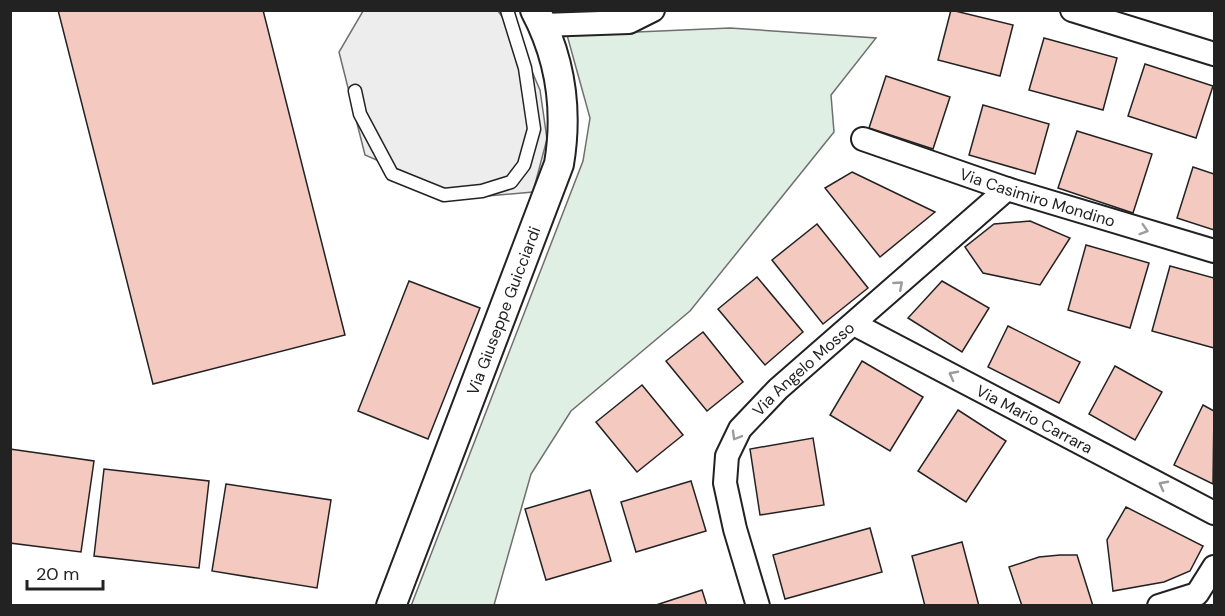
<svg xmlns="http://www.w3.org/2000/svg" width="1225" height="616" viewBox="0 0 1225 616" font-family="'DM Sans',sans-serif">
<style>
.green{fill:#e0efe3;stroke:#6f6f6f;stroke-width:1.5}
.parking{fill:#ededed;stroke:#6f6f6f;stroke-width:1.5}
.building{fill:#f3c9c0;stroke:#222;stroke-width:1.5}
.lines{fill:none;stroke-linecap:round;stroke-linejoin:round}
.service-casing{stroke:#222;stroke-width:15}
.minor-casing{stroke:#222;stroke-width:26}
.tertiary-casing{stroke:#222;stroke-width:32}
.service{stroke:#fff;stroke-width:12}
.minor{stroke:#fff;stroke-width:22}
.tertiary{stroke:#fff;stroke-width:28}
.oneway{stroke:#9c9c9c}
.labels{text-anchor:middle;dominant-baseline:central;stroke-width:4.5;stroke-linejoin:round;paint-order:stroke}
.street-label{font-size:16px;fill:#222;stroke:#fff}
</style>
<rect width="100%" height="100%" fill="#fff"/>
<polygon class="green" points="730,28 876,38 831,95 834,132 690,311 571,411 531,474 494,605 411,606 583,161 590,118 567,35"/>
<polygon class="parking" points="363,11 498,11 517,37 540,90 547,139 533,192 464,198 365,155 339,52"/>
<g class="building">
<polygon points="58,10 263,10 345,335 153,384"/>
<polygon points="951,10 1013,25 1000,76 938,60"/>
<polygon points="1044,38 1117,58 1103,110 1029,90"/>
<polygon points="1145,64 1213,86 1196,138 1128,116"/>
<polygon points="886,76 950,97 933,149 869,128"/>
<polygon points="983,105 1049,124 1035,174 969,155"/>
<polygon points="1077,131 1152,154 1133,213 1058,188"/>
<polygon points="1193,167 1214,174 1214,230 1177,218"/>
<polygon points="852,172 935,212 880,257 825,188"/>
<polygon points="1030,221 1070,238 1040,285 983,273 965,247 994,224"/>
<polygon points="817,224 868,288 823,324 772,260"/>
<polygon points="1086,245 1149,263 1130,328 1068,310"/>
<polygon points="1170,266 1214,278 1214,348 1152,331"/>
<polygon points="757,277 803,332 765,365 718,309"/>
<polygon points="409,281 480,308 428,439 358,411"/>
<polygon points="942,281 989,308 962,352 908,318"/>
<polygon points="1008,326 1080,362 1059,403 988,367"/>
<polygon points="703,332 743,382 707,411 666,361"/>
<polygon points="862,361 923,397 890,451 830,415"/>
<polygon points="1115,366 1162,392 1135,440 1089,414"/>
<polygon points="642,385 683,435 637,472 596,422"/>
<polygon points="1203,405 1214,411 1213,484 1174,465"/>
<polygon points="958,410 1006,441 966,502 918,471"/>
<polygon points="813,438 824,505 760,515 750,449"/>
<polygon points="10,449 94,461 81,552 10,543"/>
<polygon points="104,469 209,481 199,568 94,556"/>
<polygon points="691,481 706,531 636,552 621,502"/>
<polygon points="226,484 331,500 317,588 212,571"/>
<polygon points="590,490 611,561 546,580 525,509"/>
<polygon points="1126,507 1203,546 1190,571 1164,582 1113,591 1107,540"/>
<polygon points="870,528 882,572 785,599 773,555"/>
<polygon points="962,542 979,606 925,606 912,556"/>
<polygon points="1060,555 1077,555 1093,606 1022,606 1009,567 1039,557"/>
<polygon points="702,590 707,606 653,606"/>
</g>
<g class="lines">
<defs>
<polyline id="service" points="355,91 360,114 392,174 444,195 482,191 511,182 524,165 534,129 525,68 507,10"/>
<g id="minor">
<polyline points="1072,10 1214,54"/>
<polyline points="543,25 629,22 653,10"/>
<path id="s1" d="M863,139L1007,189L1214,251"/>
<path id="s2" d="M854,324L1214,513"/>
<path id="s3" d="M758,606L735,529L725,483L727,456L740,429L778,389L1007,189"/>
<polyline points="1159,606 1197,594 1214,567"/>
</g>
<g id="tertiary">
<path id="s4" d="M391,606L559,164C568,110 561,59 535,10"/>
</g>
</defs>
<use href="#service" class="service-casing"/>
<use href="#minor" class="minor-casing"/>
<use href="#tertiary" class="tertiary-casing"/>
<use href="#service" class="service"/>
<use href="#minor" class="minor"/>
<use href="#tertiary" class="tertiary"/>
</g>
<defs><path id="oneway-chevron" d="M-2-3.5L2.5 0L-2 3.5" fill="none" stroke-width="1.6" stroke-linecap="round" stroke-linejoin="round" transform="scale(1.5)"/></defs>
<g class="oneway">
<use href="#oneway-chevron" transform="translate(1144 230) rotate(17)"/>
<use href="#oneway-chevron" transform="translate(899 285) rotate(-41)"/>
<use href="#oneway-chevron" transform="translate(953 375) rotate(-152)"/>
<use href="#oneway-chevron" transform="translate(736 436) rotate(120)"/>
<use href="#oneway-chevron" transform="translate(1163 485) rotate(-152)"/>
</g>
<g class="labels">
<g class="street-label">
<text stroke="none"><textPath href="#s1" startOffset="184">Via Casimiro Mondino</textPath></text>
<text stroke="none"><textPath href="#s4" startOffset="316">Via Giuseppe Guicciardi</textPath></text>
<text stroke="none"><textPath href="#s3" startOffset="272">Via Angelo Mosso</textPath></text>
<text stroke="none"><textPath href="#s2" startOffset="204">Via Mario Carrara</textPath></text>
</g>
</g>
<rect width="1225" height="616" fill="none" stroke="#222222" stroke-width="24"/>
<path d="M27 580v9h76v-9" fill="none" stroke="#222222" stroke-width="3"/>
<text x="36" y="580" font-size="18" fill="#222222" stroke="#ffffff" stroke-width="4.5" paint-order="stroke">20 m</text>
</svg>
